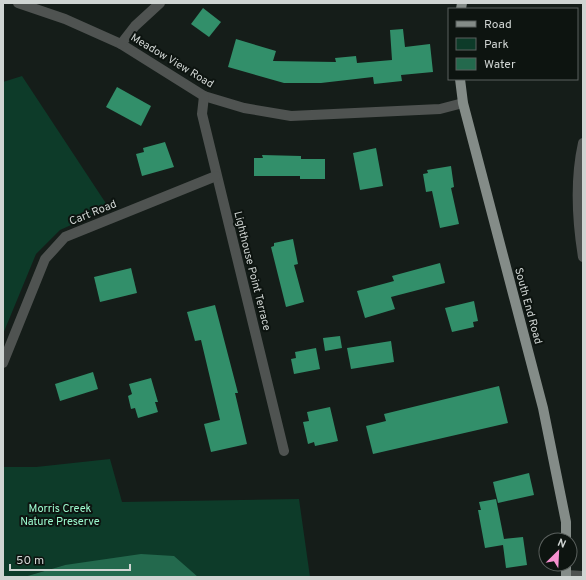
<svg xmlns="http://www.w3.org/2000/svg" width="586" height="580" viewBox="0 0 586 580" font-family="Overpass,sans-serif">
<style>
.green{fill:#0d3b29}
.water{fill:#23694d}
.building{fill:#328f6a}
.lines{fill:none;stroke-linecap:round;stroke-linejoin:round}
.minor{stroke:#4f5351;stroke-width:10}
.major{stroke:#848c88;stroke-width:10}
.labels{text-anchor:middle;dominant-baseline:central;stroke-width:4;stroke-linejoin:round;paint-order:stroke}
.street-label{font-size:11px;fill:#cfd4d2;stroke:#0d1410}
.park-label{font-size:11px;fill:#9dfacf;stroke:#0d1410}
</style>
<rect width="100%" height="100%" fill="#151d19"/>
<g class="green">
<polygon points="22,76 109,208 60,230 36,254 3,334 3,82"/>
<polygon points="110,459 122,502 299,499 310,577 198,577 187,569 65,565 24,577 3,577 3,467 36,467"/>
</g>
<polygon class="water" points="141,554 174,556 198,577 24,577 65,565"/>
<g class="building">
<polygon points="203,8 221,22 209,37 191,24"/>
<polygon points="403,29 405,47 430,44 433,72 401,75 402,81 374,84 373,77 321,83 284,83 228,67 236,39 276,51 273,61 336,62 335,58 356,56 357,63 392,60 390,30"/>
<polygon points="117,87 151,106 141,126 106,107"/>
<polygon points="165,142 174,167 142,176 136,154 144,152 143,148"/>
<polygon points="376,148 383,186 360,190 353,153"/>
<polygon points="262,155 301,156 301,159 325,159 325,179 300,179 300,176 254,176 254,158 263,158"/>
<polygon points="451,166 454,187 451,188 459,224 440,228 432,191 426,192 423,174 428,173 427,170"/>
<polygon points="293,239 298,264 294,265 304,302 286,307 271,247 274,246 274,243"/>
<polygon points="440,263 445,283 391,297 395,309 365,318 357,291 394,281 392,276"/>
<polygon points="131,268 137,293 100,302 94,277"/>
<polygon points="474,301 478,321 473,322 474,327 452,332 445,308"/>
<polygon points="215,305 238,393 235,393 247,444 211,452 204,424 220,420 201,340 195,341 187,312"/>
<polygon points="340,336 342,348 325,351 323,338"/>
<polygon points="391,341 394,362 351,369 347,348"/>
<polygon points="316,348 320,369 294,374 291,359 296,358 295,352"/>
<polygon points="93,372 98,389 60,401 55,384"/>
<polygon points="151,378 158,402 155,402 158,412 138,418 135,408 131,409 128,396 132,394 129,384"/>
<polygon points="499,386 508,423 373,454 366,426 386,421 384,414"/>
<polygon points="330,407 338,441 315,446 314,442 308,444 303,422 309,421 307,412"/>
<polygon points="529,473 534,495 498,503 493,482"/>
<polygon points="496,499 504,539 523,537 527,565 506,568 503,545 485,548 478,510 481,510 479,502"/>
</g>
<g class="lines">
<g class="minor">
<polyline points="18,3 65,19 121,44 204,96 244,108 291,116 440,109 463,103"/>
<polyline points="121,44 135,26 160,3"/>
<polyline points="204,96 202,114 284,451"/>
<path d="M583,143C575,179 577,220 583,257"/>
<polyline points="3,363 45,259 65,237 216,176"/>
<polyline points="566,575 583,576"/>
</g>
<g class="major">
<polyline points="461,9 462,3"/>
<polyline points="460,79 463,103 543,408 566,522 566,540"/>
<polyline points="566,577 566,564"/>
</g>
</g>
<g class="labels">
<g class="street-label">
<text transform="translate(172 61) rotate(31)">Meadow View Road</text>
<text transform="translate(93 213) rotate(-22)">Cart Road</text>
<text transform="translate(252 271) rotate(76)">Lighthouse Point Terrace</text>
<text transform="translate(528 306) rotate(75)">South End Road</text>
</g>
<g class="park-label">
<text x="60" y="509">Morris Creek<tspan x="60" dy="13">Nature Preserve</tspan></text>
</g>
</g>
<rect width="586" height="580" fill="none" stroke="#cfd4d2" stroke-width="8"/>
<rect x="448" y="8" width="130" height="72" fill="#0d1410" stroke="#5b615e"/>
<rect x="456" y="21" width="20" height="6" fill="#848c88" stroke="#5b615e"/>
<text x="484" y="28" font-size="12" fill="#cfd4d2">Road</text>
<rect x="456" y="38" width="20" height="12" fill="#0d3b29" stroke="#5b615e"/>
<text x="484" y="48" font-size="12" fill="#cfd4d2">Park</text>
<rect x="456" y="58" width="20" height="12" fill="#23694d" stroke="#5b615e"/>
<text x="484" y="68" font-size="12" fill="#cfd4d2">Water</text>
<g transform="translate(558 552) rotate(24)"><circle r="19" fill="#0d1410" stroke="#5b615e"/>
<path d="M0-3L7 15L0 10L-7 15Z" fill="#f690cf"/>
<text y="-6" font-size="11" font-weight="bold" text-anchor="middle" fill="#cfd4d2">N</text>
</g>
<path d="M10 564v6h120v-6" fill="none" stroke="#cfd4d2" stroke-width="2"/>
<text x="16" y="564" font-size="12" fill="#cfd4d2" stroke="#0d1410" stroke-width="3" paint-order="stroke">50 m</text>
</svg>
